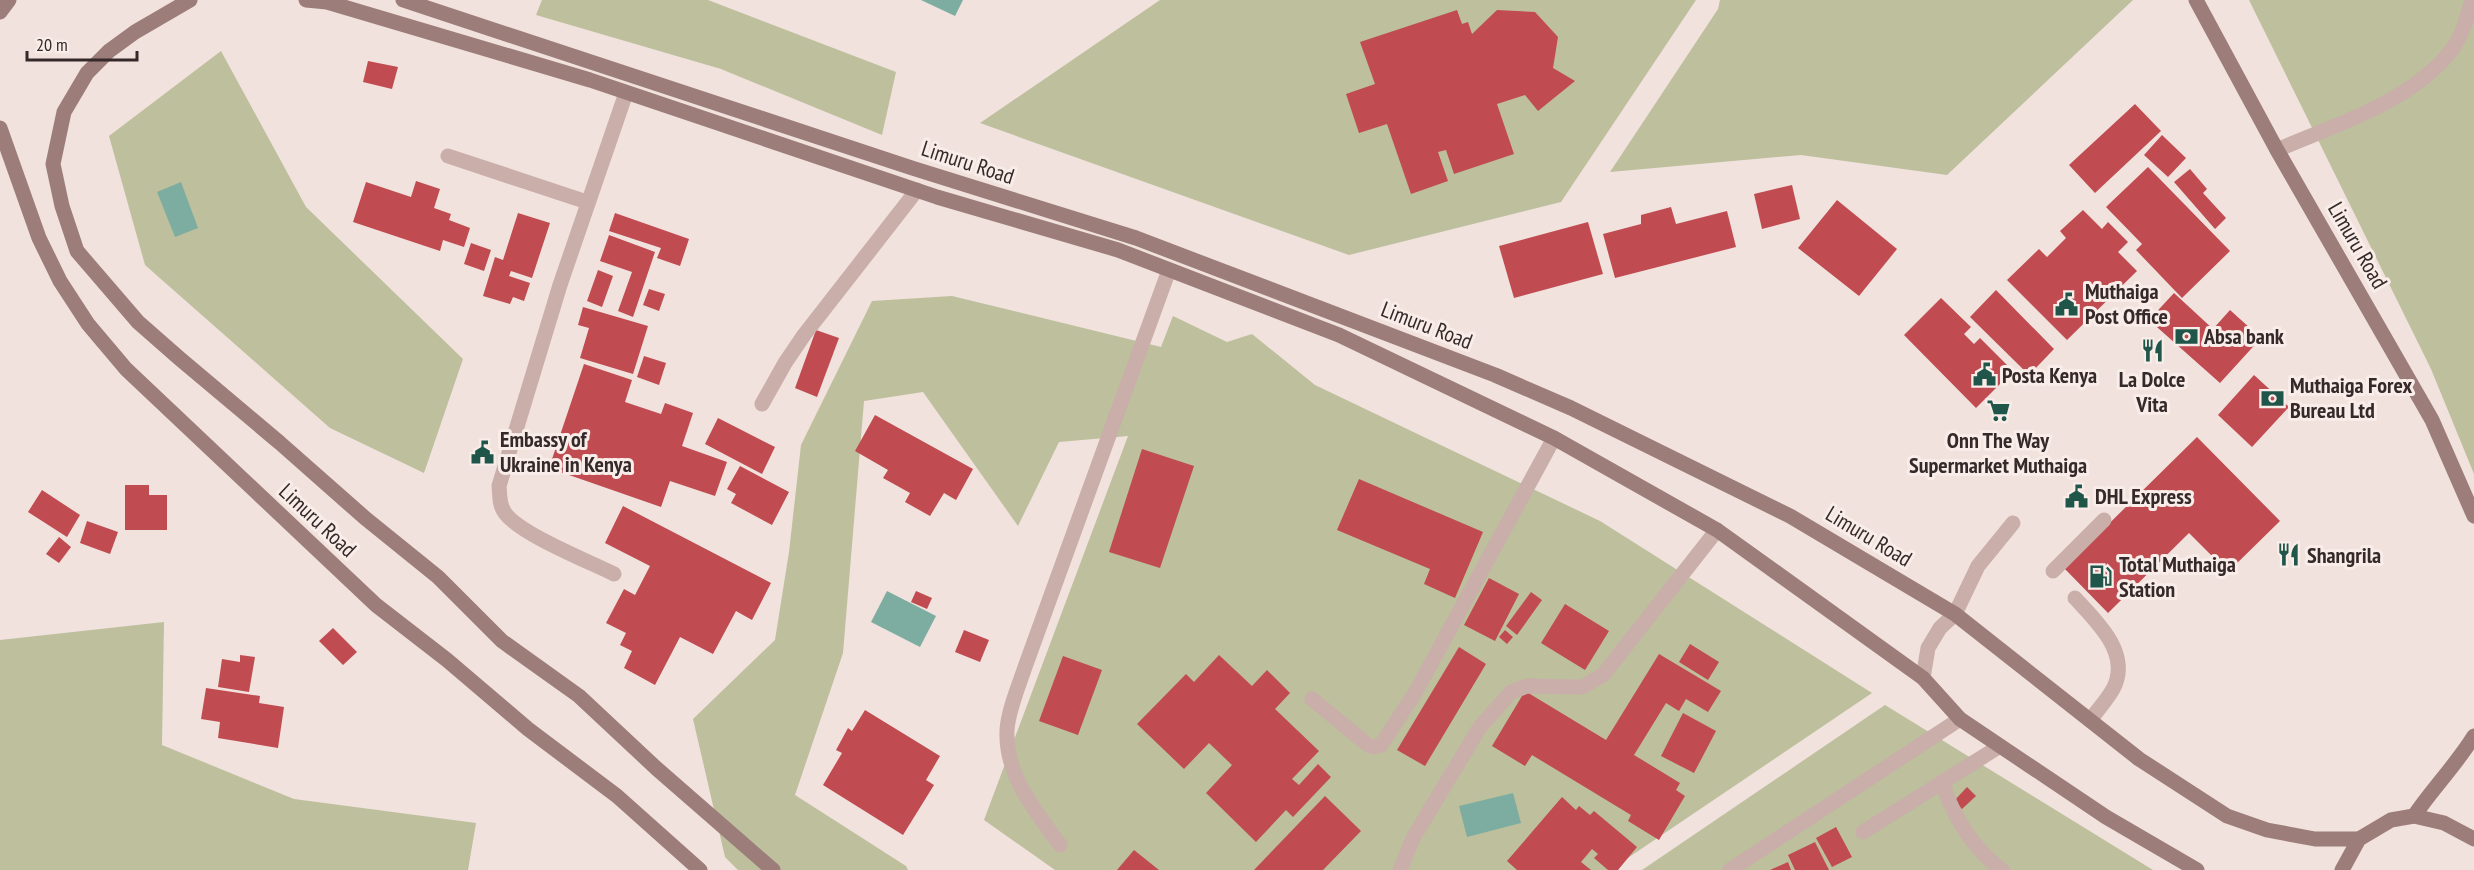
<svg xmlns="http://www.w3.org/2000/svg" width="2474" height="870" viewBox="0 0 2474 870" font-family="'PT Sans Narrow',sans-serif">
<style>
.green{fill:#bdbf9d}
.water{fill:#7dada1}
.building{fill:#c04b50}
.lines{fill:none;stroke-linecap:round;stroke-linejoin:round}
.service{stroke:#c9aea9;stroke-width:15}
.secondary{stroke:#9c7d7a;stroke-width:15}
.labels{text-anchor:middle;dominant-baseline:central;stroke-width:6;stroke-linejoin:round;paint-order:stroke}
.street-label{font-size:22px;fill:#362929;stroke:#f9ede9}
.poi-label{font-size:22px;font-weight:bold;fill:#362929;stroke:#f9ede9;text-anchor:start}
</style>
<rect width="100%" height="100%" fill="#f1e2dd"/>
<g class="green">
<polygon points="542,0 708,0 896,72 882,135 721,69 536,15"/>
<polygon points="1160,0 1696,0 1561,202 1349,255 980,123"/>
<polygon points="1720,0 2133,0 1947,175 1801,155 1610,172 1718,9"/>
<polygon points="2249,0 2474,0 2474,474 2431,369"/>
<polygon points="221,51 306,207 463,359 424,473 330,428 145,265 109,136"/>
<polygon points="952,296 1161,347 1173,316 1227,342 1252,334 1315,385 1600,521 1872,693 1610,870 1055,870 984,820 1128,436 1059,442 1018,526 923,392 864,401 843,653 795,795 906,866 908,870 738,870 725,857 693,719 775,640 789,552 801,445 872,301"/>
<polygon points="164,622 162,745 294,799 476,823 468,870 0,870 0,640"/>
<polygon points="1885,705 2153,870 1642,870"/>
</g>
<g class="water">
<polygon points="921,0 963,0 955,16"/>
<polygon points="181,182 198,228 175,237 157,192"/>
<polygon points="887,591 936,616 920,647 871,622"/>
<polygon points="1513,793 1521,823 1467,837 1459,806"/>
</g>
<g class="building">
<polygon points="1457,10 1462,24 1468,22 1472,34 1497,10 1535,12 1558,37 1553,68 1575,81 1538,111 1525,95 1497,104 1514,154 1454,174 1446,150 1438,152 1448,181 1411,194 1387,124 1359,133 1346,94 1375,84 1360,42"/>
<polygon points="368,61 398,67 392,89 363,82"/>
<polygon points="2135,104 2161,131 2095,193 2069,165"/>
<polygon points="2162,135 2186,158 2168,177 2144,155"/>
<polygon points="2148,167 2230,251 2182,298 2136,250 2142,244 2106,207"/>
<polygon points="2190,169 2207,189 2203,193 2226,218 2215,229 2174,182"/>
<polygon points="416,181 440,189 434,208 451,214 449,220 470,228 464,247 443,240 440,251 353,222 366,182 411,197"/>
<polygon points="1792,185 1800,219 1762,229 1754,194"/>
<polygon points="1837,200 1897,249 1859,296 1798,248"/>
<polygon points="1671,207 1676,224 1727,211 1736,247 1615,278 1603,234 1641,224 1641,215"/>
<polygon points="2083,210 2102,229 2108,222 2128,242 2118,252 2137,271 2067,340 2007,280 2039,249 2047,257 2066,238 2060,231"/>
<polygon points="518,213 550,223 532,278 511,271 509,276 530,283 524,301 513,297 510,304 483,296 495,257 503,260"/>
<polygon points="615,213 689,239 680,266 657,258 661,248 609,231"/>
<polygon points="1588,222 1603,274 1514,298 1499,246"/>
<polygon points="609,235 655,252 633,317 618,311 632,272 600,261"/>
<polygon points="471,243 491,250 484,271 464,264"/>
<polygon points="598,270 613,276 602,307 587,301"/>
<polygon points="649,289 665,294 659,311 643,305"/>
<polygon points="1996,290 2054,349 2029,375 1970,317"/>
<polygon points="2174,293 2213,329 2230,310 2261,338 2220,383 2149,320"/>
<polygon points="1941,298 1971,327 1964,334 1974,344 1980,338 2013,371 1976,408 1904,335"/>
<polygon points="583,307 648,326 633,374 580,358 589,328 578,325"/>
<polygon points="816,330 839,338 817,397 795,388"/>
<polygon points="644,356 666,363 659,385 637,377"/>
<polygon points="584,364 632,380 625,402 661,414 665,403 693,413 682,446 727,462 715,496 670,481 661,507 549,468"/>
<polygon points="2254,375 2289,407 2252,447 2218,415"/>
<polygon points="875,415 973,469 956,500 944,493 930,516 905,502 910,493 883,478 888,470 855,451"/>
<polygon points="718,418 775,447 762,474 705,444"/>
<polygon points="2197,437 2280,521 2228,572 2189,533 2108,613 2064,568"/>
<polygon points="1142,449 1194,466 1160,568 1109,552"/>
<polygon points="740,466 789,492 772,525 731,503 736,494 727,489"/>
<polygon points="1359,479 1483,532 1455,598 1424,584 1430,569 1337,530"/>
<polygon points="125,485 149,485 149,495 167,495 167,530 125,530"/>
<polygon points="42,490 80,515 67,537 28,512"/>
<polygon points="623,506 771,583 752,620 736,611 713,654 680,637 655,685 624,668 632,651 620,645 626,633 606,623 624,589 635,595 650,566 605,543"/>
<polygon points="87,521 118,532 110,554 80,543"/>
<polygon points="59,537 71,547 59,563 46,554"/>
<polygon points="1489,578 1519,594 1495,641 1464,625"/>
<polygon points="916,591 932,598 927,609 911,602"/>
<polygon points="1531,592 1542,600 1517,635 1506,626"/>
<polygon points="1565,604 1609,631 1585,670 1541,643"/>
<polygon points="333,628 357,652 343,665 319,641"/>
<polygon points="964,630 989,640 980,662 955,652"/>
<polygon points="1505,630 1513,637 1507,644 1499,637"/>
<polygon points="1690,644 1719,662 1708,680 1679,662"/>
<polygon points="1459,647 1486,664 1425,766 1397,750"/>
<polygon points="1659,654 1721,691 1708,712 1686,699 1679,711 1666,703 1634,755 1680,783 1676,790 1685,796 1659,840 1628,821 1631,815 1532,755 1525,766 1492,746 1525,691 1606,740"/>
<polygon points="240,655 255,657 249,692 218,687 222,659 240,662"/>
<polygon points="1219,655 1252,686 1267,670 1290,693 1275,709 1319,751 1292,779 1299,785 1318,764 1331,777 1293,817 1286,810 1256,842 1206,793 1232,765 1209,743 1184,769 1137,724 1186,674 1194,682"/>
<polygon points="1063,656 1102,670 1078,735 1039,721"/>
<polygon points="206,688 260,696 259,703 284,707 278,748 218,738 220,722 201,719"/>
<polygon points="865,710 940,756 926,780 934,785 903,835 823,785 842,753 836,750 848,728 852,731"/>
<polygon points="1683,713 1716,731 1694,773 1661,756"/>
<polygon points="1967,787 1976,796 1962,809 1954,801"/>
<polygon points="1325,796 1361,831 1323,870 1254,870"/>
<polygon points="1562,797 1576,810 1579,806 1590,815 1594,811 1637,847 1618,870 1608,870 1594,858 1598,854 1592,849 1581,862 1591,870 1517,870 1507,861"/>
<polygon points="1836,827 1852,857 1832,867 1816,838"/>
<polygon points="1815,842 1829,870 1795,870 1788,855"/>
<polygon points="1134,850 1159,870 1117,870"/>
<polygon points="1788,862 1791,870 1770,870"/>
</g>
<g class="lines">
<g class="service">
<path d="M2277,150C2337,124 2409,103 2451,51C2462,37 2467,17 2472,0"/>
<polyline points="448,156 587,202"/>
<polyline points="762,404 785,363 804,335 917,190"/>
<polyline points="2053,571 2104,520"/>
<path d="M614,574C588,561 520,534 505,513C499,505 500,496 499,486L560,285L626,93"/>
<path d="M2075,598C2096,621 2129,651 2115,685C2110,697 2098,709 2091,719"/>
<polyline points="1923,678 1928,648 1940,628 1955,614 1978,566 2013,523"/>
<polyline points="1312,699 1368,745 1374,747 1381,745 1415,693 1554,438"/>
<path d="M1942,782C1953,816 1973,849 2002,870"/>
<polyline points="1863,832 2000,746"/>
<path d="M1060,845C1035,810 1005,776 1007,730C1008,711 1019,685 1025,667L1169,270"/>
<polyline points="1400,870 1413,838 1480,727 1511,692 1527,686 1582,687 1603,675 1717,530"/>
<polyline points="1730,870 1960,719"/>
</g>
<g class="secondary">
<polyline points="190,0 135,32 109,51 87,73 64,112 53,164 62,206 77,251 138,322 179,358 280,443 365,518 438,577 502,641 579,696 656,768 773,870"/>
<polyline points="306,0 327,2 590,80 937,197 1118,250 1339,335 1554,438 1717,530 1923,678 1960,719 2106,817 2197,870"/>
<polyline points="403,0 912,168 1136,238 1495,375 1571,408 1790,516 1955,614 2139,759 2227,816 2267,830 2315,839 2359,839"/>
<polyline points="2196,0 2277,150 2432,420 2474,516"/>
<polyline points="0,12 9,0"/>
<polyline points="0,128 39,238 60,281 88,324 126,369 376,605 447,660 528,729 617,796 700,870"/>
<path d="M2414,816C2433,788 2456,765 2474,736"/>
<polyline points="2342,870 2359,839 2391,820 2414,816 2444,823 2474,839"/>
</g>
</g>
<defs>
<symbol id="civic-bare" viewBox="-9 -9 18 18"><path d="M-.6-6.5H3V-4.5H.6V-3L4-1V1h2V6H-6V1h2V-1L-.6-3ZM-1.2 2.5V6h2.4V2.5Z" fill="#20564a" stroke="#f9ede9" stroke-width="2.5" paint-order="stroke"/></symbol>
<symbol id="bank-bare" viewBox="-9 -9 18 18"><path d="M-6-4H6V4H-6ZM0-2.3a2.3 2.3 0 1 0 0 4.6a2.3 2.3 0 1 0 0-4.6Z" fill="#20564a" stroke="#f9ede9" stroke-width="2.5" paint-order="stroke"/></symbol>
<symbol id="restaurant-bare" viewBox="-9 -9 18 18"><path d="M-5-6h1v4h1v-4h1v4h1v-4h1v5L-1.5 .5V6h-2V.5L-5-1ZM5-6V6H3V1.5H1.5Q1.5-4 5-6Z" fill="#20564a" stroke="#f9ede9" stroke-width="2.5" paint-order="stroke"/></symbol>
<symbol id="supermarket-bare" viewBox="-9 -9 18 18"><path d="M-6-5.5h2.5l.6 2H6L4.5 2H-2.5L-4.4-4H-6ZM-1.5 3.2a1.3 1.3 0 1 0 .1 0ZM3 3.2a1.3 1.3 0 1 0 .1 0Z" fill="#20564a" stroke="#f9ede9" stroke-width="2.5" paint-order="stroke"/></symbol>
<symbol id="fuel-bare" viewBox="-9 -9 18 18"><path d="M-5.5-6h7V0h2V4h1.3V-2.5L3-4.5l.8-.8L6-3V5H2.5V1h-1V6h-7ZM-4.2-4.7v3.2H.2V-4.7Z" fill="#20564a" stroke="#f9ede9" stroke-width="2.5" paint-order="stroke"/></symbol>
</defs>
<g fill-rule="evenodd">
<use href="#civic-bare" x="2050" y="288" width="33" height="33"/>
<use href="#bank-bare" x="2170" y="320" width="33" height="33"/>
<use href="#restaurant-bare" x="2136" y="334" width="33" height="33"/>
<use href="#civic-bare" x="1968" y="358" width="33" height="33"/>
<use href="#bank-bare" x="2256" y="382" width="33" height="33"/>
<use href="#supermarket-bare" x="1982" y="394" width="33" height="33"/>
<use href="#civic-bare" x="466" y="436" width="33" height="33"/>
<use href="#civic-bare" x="2060" y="480" width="33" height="33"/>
<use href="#restaurant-bare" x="2272" y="538" width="33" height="33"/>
<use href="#fuel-bare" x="2084" y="560" width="33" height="33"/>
</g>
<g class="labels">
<g class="street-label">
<text transform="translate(968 162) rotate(18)">Limuru Road</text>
<text transform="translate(2358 245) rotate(60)">Limuru Road</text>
<text transform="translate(1427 325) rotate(21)">Limuru Road</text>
<text transform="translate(318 520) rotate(43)">Limuru Road</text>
<text transform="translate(1869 536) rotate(31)">Limuru Road</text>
</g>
<g class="poi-label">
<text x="2085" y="291">Muthaiga<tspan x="2085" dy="25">Post Office</tspan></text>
<text x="2204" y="336">Absa bank</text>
<text x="2002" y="375">Posta Kenya</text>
<text x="2152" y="379" text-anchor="middle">La Dolce<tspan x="2152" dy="25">Vita</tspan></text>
<text x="2290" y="385">Muthaiga Forex<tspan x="2290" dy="25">Bureau Ltd</tspan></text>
<text x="500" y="439">Embassy of<tspan x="500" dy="25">Ukraine in Kenya</tspan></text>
<text x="1998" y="440" text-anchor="middle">Onn The Way<tspan x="1998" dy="25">Supermarket Muthaiga</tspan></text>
<text x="2095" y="496">DHL Express</text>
<text x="2307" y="555">Shangrila</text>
<text x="2119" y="564">Total Muthaiga<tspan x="2119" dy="25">Station</tspan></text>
</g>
</g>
<path d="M27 51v9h110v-9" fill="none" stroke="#362929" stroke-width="3"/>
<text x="36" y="51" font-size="18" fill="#362929" stroke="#f9ede9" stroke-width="4.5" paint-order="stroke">20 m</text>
</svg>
